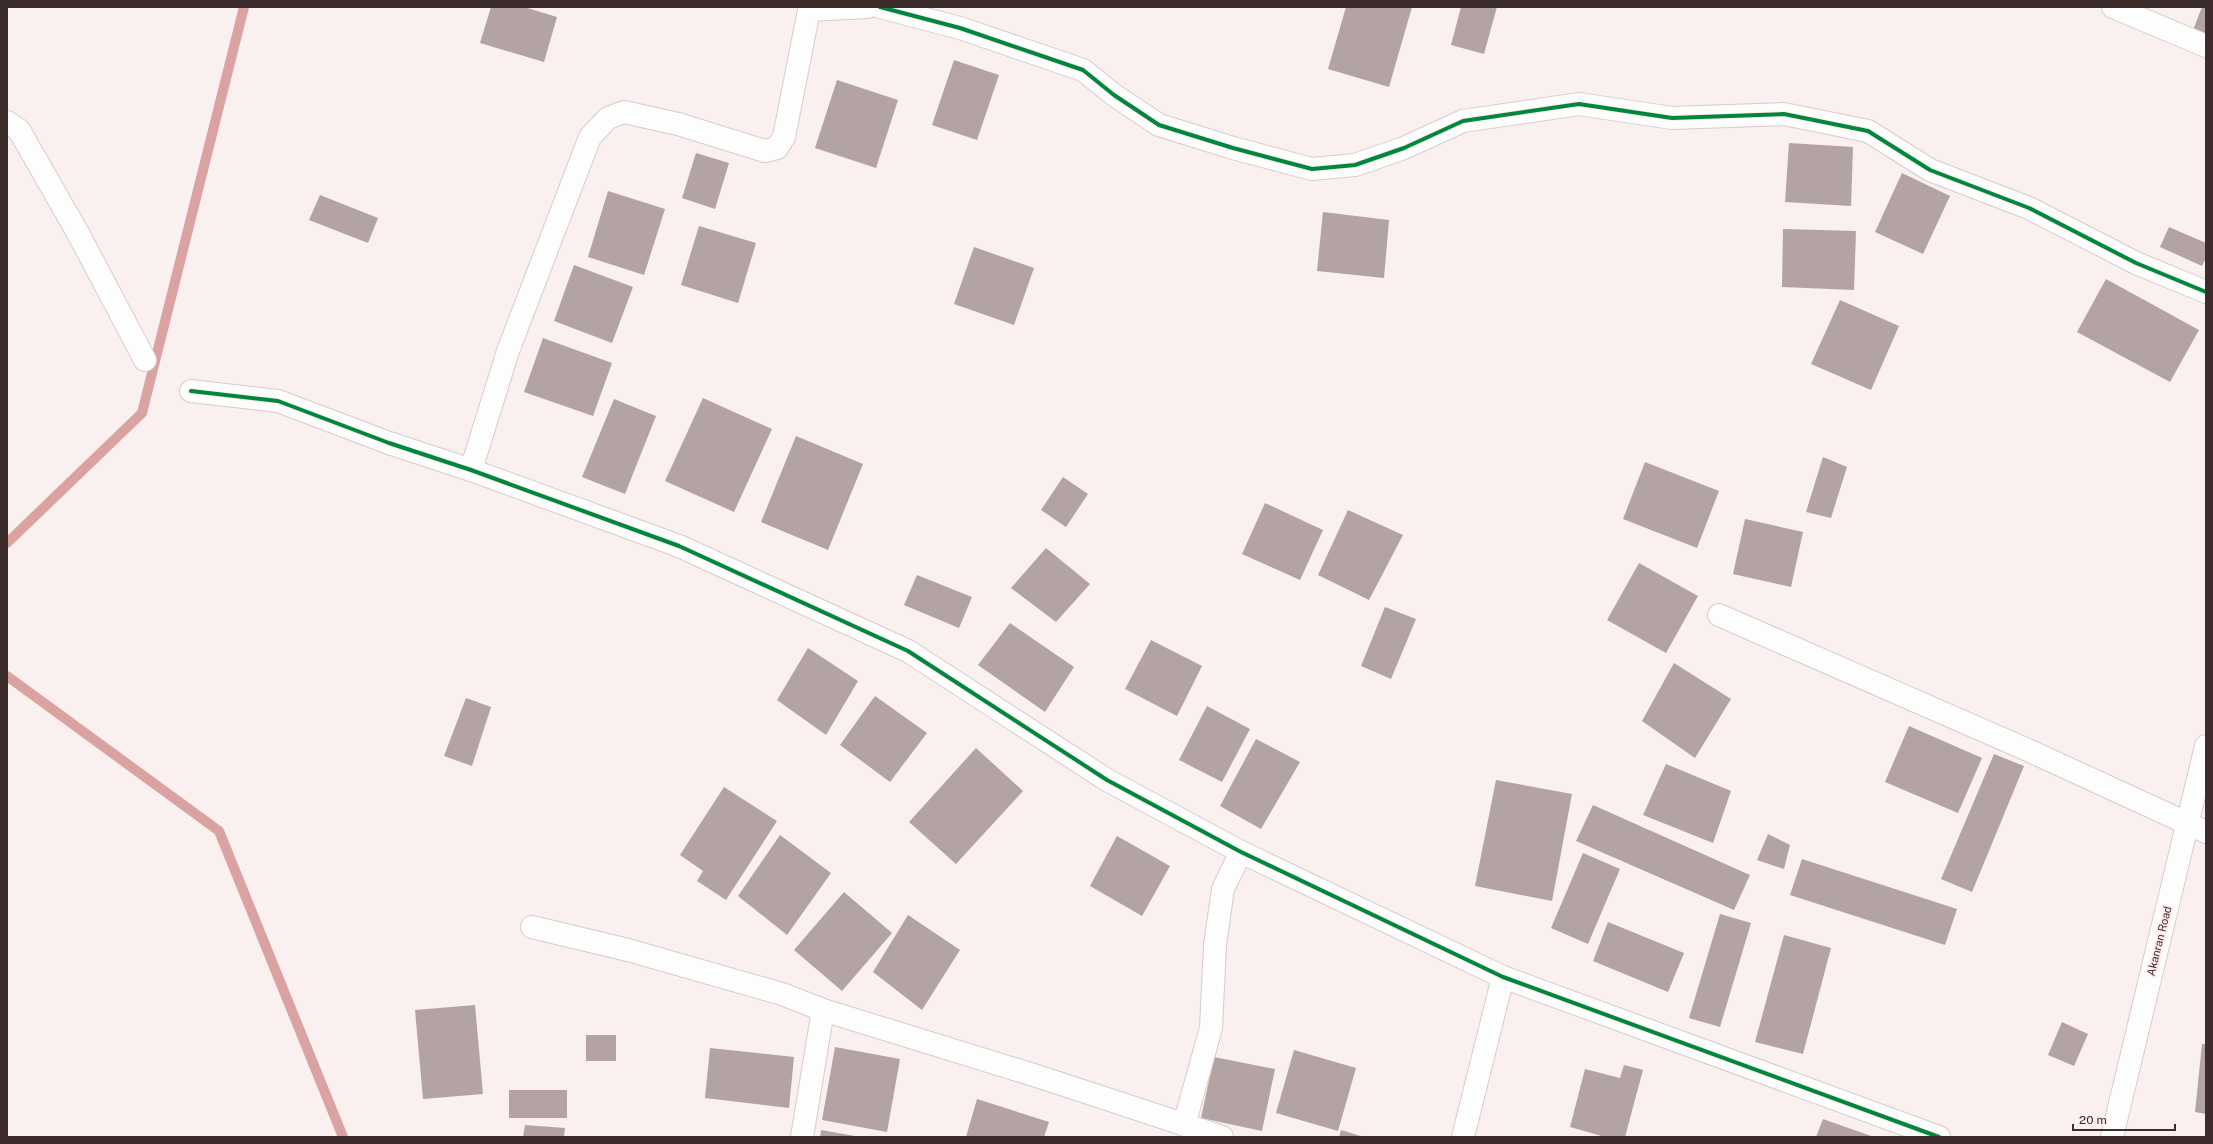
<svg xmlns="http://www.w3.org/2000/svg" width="2213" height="1144" viewBox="0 0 2213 1144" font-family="'Public Sans',sans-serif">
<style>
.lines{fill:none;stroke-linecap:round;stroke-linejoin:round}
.stream{stroke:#daa2a1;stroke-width:10}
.building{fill:#b4a3a3}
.minor-casing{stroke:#d8cbca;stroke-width:24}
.major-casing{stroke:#d8cbca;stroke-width:24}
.minor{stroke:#fefdfd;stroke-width:22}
.major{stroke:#fefdfd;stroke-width:22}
.cycleway-casing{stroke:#fdeceb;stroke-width:6}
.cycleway{stroke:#00873e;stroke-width:4}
.labels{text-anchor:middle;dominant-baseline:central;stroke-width:4;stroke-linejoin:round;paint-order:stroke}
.street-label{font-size:11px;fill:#3c2c2c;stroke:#fdeceb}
</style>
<rect width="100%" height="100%" fill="#f9f0ef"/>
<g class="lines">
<g class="stream">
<polyline points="7,543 142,413 244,7"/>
<polyline points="7,676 219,831 343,1137"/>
</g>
</g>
<g class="building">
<polygon points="491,7 524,7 557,17 544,62 480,43"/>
<polygon points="1346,7 1412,7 1389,87 1328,69"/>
<polygon points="1461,7 1497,7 1484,54 1451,45"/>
<polygon points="2202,7 2206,7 2206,35 2193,30"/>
<polygon points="954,60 999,75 977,140 932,125"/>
<polygon points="837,80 898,100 876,168 815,148"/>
<polygon points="1789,143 1853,147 1851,206 1785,202"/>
<polygon points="696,153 729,163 715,209 682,198"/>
<polygon points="1902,173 1950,196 1923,254 1875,232"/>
<polygon points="608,191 665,209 644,275 588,257"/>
<polygon points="320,195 378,218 368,243 309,220"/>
<polygon points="1323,212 1389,220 1384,278 1317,271"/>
<polygon points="699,226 756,243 738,303 681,285"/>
<polygon points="2169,227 2206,243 2206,258 2202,266 2160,247"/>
<polygon points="1783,229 1856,231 1854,290 1782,287"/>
<polygon points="974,247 1034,268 1014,325 954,304"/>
<polygon points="574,265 633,287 612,343 554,321"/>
<polygon points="2106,279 2199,330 2170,382 2077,332"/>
<polygon points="1840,300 1899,326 1871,390 1811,364"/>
<polygon points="543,338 612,363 593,416 524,392"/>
<polygon points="703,398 772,429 734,512 665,481"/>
<polygon points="614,399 656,416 625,494 582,477"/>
<polygon points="796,436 863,464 828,550 761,522"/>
<polygon points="1823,457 1847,467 1831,518 1806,512"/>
<polygon points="1645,462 1719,491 1697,548 1623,519"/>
<polygon points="1063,477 1088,494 1066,527 1041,510"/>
<polygon points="1265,503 1323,530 1300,580 1242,554"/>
<polygon points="1348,510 1403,535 1369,600 1318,575"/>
<polygon points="1745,519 1803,532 1791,587 1733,574"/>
<polygon points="1046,548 1090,584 1056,622 1011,588"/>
<polygon points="1639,563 1698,596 1666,653 1607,620"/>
<polygon points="917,575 972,597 959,628 904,605"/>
<polygon points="1385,607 1416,619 1391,679 1361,666"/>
<polygon points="1010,623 1074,667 1045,712 978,665"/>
<polygon points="1151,640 1202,666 1177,716 1125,689"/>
<polygon points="808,648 858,681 826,735 777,700"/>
<polygon points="1674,663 1731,699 1695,758 1642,721"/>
<polygon points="875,696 927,733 890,782 840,745"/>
<polygon points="466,698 491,707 472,766 444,756"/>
<polygon points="1207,706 1250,729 1222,782 1179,760"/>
<polygon points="1909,726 1982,758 1958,813 1885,782"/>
<polygon points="1256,739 1300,762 1261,829 1220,806"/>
<polygon points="976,748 1023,791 956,864 909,822"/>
<polygon points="1994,754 2024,766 1972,892 1941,879"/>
<polygon points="1666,764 1731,791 1713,843 1643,815"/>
<polygon points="1496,780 1572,794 1552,901 1475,886"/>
<polygon points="724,787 777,821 726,900 697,881 703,871 680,855"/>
<polygon points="1593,805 1750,875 1734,910 1576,841"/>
<polygon points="1768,834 1790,845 1784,869 1757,860"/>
<polygon points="780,835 831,873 787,935 738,896"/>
<polygon points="1117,836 1170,866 1142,916 1090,886"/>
<polygon points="1583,853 1620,869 1588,944 1551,928"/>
<polygon points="1802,859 1957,909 1945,945 1790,895"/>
<polygon points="844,892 892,933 842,991 794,950"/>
<polygon points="1720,914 1751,923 1720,1027 1689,1018"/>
<polygon points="908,915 960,950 922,1010 873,972"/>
<polygon points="1608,922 1684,953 1668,992 1593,961"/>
<polygon points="1784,935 1831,948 1803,1054 1755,1042"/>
<polygon points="475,1005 483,1094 423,1099 415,1010"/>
<polygon points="2062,1022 2088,1034 2074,1066 2048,1055"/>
<rect x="586" y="1035" width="30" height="26"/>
<polygon points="2202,1044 2206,1044 2206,1114 2195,1112"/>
<polygon points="835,1047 900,1059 887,1132 822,1120"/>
<polygon points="710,1048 794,1057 789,1108 705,1098"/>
<polygon points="1294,1050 1356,1068 1338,1131 1276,1113"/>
<polygon points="1214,1057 1275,1069 1262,1131 1201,1118"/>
<polygon points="1624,1065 1643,1070 1625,1137 1605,1137 1570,1127 1585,1069 1620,1078"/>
<rect x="509" y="1090" width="58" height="28"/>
<polygon points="977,1099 1049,1122 1044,1137 966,1137"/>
<polygon points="1823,1119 1874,1137 1816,1137"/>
<polygon points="525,1125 565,1128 564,1137 523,1137"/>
<polygon points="821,1130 855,1136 855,1137 820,1137"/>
<polygon points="1341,1130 1364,1137 1339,1137"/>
</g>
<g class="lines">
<defs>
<g id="minor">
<polyline points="880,7 960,28 1083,70 1114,95 1159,125 1233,148 1312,169 1355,165 1404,148 1463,121 1579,104 1672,118 1784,114 1868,131 1930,170 2029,208 2136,263 2206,292"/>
<polyline points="2113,7 2206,46"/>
<polyline points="7,122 19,130 79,235 145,360"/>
<polyline points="191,391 278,401 389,443 471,470 679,546 908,651 1107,780 1241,852 1503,977 1939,1137"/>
<polyline points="471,470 508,351 590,137 608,118 624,112 678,124 765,151 777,148 784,137 809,10 868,7"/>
<polyline points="1719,615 2030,751 2206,832"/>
<polyline points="532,927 628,950 782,994 823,1010 1040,1077 1222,1137"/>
<polyline points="1184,1125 1211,1028 1215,945 1223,889 1241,852"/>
<polyline points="802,1137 823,1010"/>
<polyline points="1463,1137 1503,977"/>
</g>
<polyline id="major" points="2112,1137 2206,746"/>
</defs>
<use href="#minor" class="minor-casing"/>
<use href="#major" class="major-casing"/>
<use href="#minor" class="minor"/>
<use href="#major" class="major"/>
<defs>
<g id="cycleway">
<polyline points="880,7 960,28 1083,70 1114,95 1159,125 1233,148 1312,169 1355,165 1404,148 1463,121 1579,104 1672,118 1784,114 1868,131 1930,170 2029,208 2136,263 2206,292"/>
<polyline points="191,391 278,401 389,443 471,470 679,546 908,651 1107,780 1241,852 1503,977 1939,1137"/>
</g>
</defs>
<use href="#cycleway" class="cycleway-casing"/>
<use href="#cycleway" class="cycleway"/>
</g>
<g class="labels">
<g class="street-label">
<text transform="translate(2159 941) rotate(-76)">Akanran Road</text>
</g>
</g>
<rect width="2213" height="1144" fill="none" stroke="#3c2c2c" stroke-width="16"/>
<path d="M2073 1124v6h102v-6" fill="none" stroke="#3c2c2c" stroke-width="2"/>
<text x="2079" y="1124" font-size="12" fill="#3c2c2c" stroke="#fdeceb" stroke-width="3" paint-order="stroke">20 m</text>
</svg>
